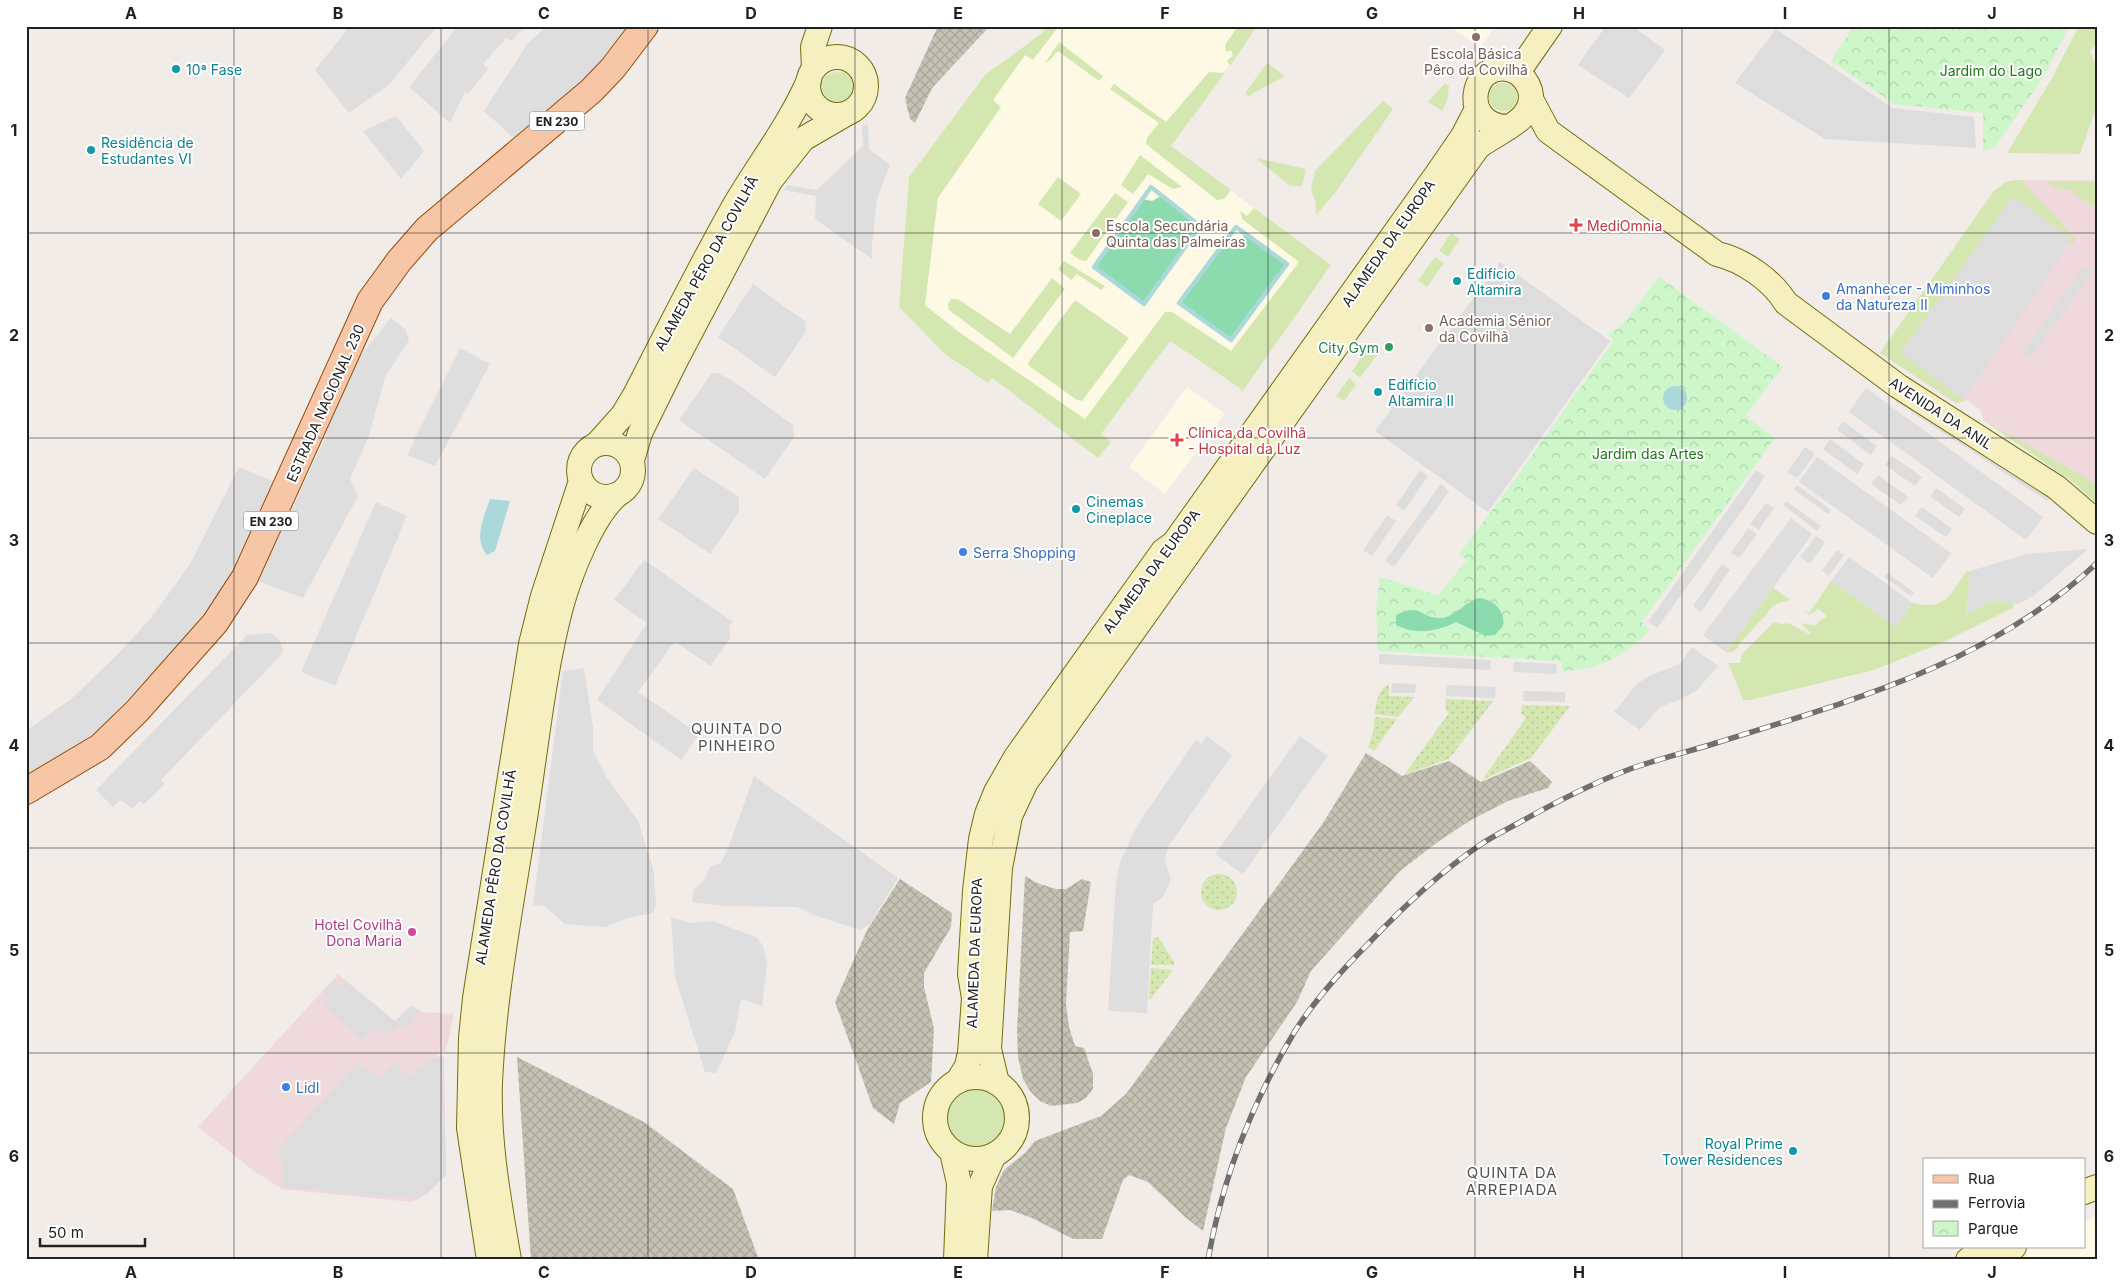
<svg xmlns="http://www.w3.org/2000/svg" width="2123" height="1286" viewBox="0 0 2123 1286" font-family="Inter,sans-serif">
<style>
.residential{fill:#dfdede}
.commercial{fill:#f0d9dc}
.education{fill:#fdf9e4}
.construction{fill:url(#construction-cross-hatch)}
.grass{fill:#d5e7b1}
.park{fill:url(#park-crowns)}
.garden{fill:url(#garden-dots)}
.pitch{fill:#8bdbae}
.parking{fill:#ddd}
.water{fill:#abd9db}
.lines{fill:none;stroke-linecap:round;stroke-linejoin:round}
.stream{stroke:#abd9db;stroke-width:4.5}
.secondary-casing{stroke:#746d0b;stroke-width:26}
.primary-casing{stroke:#954d09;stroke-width:28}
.secondary{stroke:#f6efc0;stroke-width:24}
.primary{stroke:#f7c6a7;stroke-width:26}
.rail-casing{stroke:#6f6f6f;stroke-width:5.5}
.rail{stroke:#fff;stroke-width:4;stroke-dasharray:11;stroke-linecap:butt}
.grid{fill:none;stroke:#212121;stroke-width:1;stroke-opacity:0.55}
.education-dot{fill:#8d6e63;stroke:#fff;stroke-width:2}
.culture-dot{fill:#0f9aa8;stroke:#fff;stroke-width:2}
.health-dot{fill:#e0444e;stroke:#fff;stroke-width:2}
.shop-dot{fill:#3f7fe0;stroke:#fff;stroke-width:2}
.leisure-dot{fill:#2e9e5b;stroke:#fff;stroke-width:2}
.hotel-dot{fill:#d1479c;stroke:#fff;stroke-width:2}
.labels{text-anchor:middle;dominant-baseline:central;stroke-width:4;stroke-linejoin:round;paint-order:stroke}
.shield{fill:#fff;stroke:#646464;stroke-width:1}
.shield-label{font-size:12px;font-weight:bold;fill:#212121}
.education-label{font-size:14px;fill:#785e54;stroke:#fff;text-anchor:start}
.culture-label{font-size:14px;fill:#0d838f;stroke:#fff;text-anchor:start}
.park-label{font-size:14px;fill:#1c7b12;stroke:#fff}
.health-label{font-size:14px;fill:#be3a42;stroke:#fff;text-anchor:start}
.street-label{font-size:14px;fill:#212121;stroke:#fff}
.shop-label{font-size:14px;fill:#366cbe;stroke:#fff;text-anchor:start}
.leisure-label{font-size:14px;fill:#27864d;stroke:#fff;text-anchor:end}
.hotel-label{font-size:14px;fill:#b23c85;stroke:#fff;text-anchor:end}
.neighbourhood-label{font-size:15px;letter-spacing:1px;fill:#545454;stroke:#fff}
.neatline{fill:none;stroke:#212121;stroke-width:2}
.grid-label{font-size:16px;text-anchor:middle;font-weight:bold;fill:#212121}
</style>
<defs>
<pattern id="construction-cross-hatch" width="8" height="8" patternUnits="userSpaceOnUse" patternTransform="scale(1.25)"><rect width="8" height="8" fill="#c5c2b4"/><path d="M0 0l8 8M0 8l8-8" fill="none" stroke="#a9a69a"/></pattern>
<pattern id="park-crowns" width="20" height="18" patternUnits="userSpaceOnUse" patternTransform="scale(1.25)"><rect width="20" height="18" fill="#cdf7c9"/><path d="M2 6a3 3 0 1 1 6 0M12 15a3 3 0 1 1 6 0" fill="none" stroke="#b0d3ac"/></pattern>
<pattern id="garden-dots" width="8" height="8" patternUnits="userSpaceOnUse" patternTransform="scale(1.25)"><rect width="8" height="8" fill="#d5e7b1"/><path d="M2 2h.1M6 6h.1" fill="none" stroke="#b7c698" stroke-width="1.8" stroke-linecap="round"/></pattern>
</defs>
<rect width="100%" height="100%" fill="#f1ece8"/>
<g class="residential">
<polygon points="350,26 437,26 389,85 349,113 315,70"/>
<polygon points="458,26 525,26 512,41 506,38 483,64 488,69 468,94 465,92 450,123 409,87"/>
<polygon points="547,26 635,26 586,78 540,120 514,138 484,111 528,43"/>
<polygon points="396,116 424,151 401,179 363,131"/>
<polygon points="868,124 869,149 890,165 877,199 872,244 872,259 815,219 816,196 784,190 787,185 817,190 863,146 862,126"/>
<polygon points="753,284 806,322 805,333 775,377 718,337"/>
<polygon points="391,318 406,330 409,340 385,377 369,436 350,479 358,496 303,598 258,581 326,437 323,427 351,367"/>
<polygon points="460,348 490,364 435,466 407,455"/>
<polygon points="712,373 717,373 730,379 793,425 794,437 765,479 679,420"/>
<polygon points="1866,388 2043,517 2026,540 1849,412"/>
<polygon points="1817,457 1951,553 1933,578 1799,482"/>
<polygon points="239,467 275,482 221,592 179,645 98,730 66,755 26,778 26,731 71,699 116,656 151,618 190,564"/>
<polygon points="694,468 739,497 739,512 710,554 658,519"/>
<polygon points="376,502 407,516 335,686 301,672"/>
<polygon points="1791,518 1812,534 1727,653 1703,635"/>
<polygon points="2088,549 2033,596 2018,604 1992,600 1966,615 1970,571 2027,554"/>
<polygon points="1849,557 1913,603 1896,627 1831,581"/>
<polygon points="644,560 733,622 729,626 730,639 710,666 675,641 638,692 699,734 681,760 597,700 647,623 614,600"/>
<polygon points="266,633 272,634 279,639 283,650 280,656 161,780 165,784 144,804 140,801 132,809 121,800 113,807 96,790 247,635"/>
<polygon points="1692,647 1718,666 1698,689 1684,698 1660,707 1640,730 1614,712 1637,684 1649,676 1680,664"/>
<polygon points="584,668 593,727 593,751 607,778 638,821 653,868 656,904 653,913 628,918 605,927 565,924 544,906 533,905 563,671"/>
<polygon points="1207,736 1232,755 1168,847 1165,861 1171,879 1163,897 1153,904 1147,1013 1108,1011 1116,881 1120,862 1138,824 1196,740 1201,744"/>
<polygon points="1300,736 1328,756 1243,874 1215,854"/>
<polygon points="754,776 898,878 870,924 860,930 817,916 797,907 723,906 692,902 694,889 703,882 710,867 721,863 729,846"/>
<polygon points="671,917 691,923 713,921 758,938 764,948 767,964 762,1006 741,999 735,1032 716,1073 705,1072 675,977"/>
</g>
<g class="commercial">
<polygon points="2015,180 2097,180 2097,496 1983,420 1981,410 1967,400 1956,404 1880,353 1994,191 2006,182"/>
<polygon points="338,974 395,1021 411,1005 422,1012 454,1014 446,1050 439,1053 436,1056 444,1057 446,1175 427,1194 412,1202 282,1189 254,1171 198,1127"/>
</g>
<g class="education">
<polygon points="1047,26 1257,26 1171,146 1321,258 1240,368 1168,317 1079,442 992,378 988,383 945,354 899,307 909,177 985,75 1042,33"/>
<polygon points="1448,26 1495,26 1481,47"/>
<polygon points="1187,387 1225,414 1165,494 1129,467"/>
<polygon points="2097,1217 2097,1260 2004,1260 2022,1247 2084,1247 2084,1221"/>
</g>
<g class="construction">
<polygon points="938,26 990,26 932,88 915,123 910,119 905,98"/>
<polygon points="1366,753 1402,776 1449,761 1481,782 1530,761 1552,782 1548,788 1508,801 1471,820 1439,841 1400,871 1311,971 1297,1002 1246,1077 1226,1128 1203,1231 1185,1217 1148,1182 1129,1175 1123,1180 1102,1239 1073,1239 1032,1218 1010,1210 992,1211 996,1187 1004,1170 1026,1152 1035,1141 1101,1116 1126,1094 1323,823"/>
<polygon points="1025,876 1037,883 1056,889 1066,889 1082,879 1091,882 1083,931 1070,932 1066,1004 1069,1027 1075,1046 1084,1048 1093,1074 1093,1089 1086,1098 1077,1103 1051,1106 1040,1101 1030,1091 1023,1079 1018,1057 1017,1030"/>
<polygon points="900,879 952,913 951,927 924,973 924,987 934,1029 931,1082 900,1103 894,1124 873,1108 835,1002 867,930"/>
<polygon points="517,1057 644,1122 733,1189 759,1260 531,1260"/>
</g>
<g class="grass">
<polygon points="1047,26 1059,26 1033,60 1025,55 993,100 1001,107 938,198 925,305 959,332 1085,419 1165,312 1172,312 1231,351 1299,262 1242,219 1240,211 1247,216 1254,208 1331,265 1242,392 1240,388 1170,341 1101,434 1111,442 1098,458 992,378 988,383 945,354 899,307 909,177 985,75 1042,33"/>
<polygon points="1238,26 1257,26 1230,66 1227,60 1233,56 1231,50 1226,52 1225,45"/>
<polygon points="2079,26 2097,26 2097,42 2090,52 2097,67 2097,105 2080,154 2007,153 2052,78"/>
<polygon points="1059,42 1103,76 1099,81 1058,51 1049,61 1045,63"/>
<polygon points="1267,63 1285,76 1248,96 1245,93"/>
<polygon points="1209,72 1225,73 1171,146 1231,190 1224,199 1217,200 1146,144 1147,138 1159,123 1110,89 1114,84 1166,122"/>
<circle cx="838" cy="91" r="19"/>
<polygon points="1445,83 1449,86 1447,101 1442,111 1428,102"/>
<circle cx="1503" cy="97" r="14"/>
<polygon points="1383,101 1393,109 1335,193 1316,215 1316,203 1311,190 1315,171"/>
<polygon points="1140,155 1182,187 1173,189 1148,174 1133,194 1121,185"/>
<polygon points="1256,158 1306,169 1302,186 1290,186"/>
<polygon points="1058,177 1081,194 1061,221 1038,204"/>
<polygon points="2021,180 2076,239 2072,245 2069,243 2072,239 2013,197 1901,352 1965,401 1957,403 1880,353 1994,191 2006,182"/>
<polygon points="2044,182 2097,182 2097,209 2068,189 2058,189"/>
<polygon points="1115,193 1128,202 1086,261 1080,260 1070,253"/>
<polygon points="1451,233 1460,239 1448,257 1439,251"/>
<polygon points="1435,257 1444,263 1427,287 1418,280"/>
<polygon points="1064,261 1105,286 1101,290 1077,274 1071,280 1058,269"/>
<polygon points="1052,278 1065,289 1013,358 949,310 948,304 951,299 958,299 1010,334"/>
<polygon points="1075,300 1129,338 1082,401 1077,400 1029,366 1028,363"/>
<polygon points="1368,348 1377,355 1360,378 1352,371"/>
<polygon points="1349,378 1356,384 1344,401 1336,396"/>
<polygon points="1983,420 2097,484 2097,504 2073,482"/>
<path d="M1970,571L1966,615L1992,600L2014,604L2013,608L1941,643L1874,670L1750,700H1743L1728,663H1740L1742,654L1774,622L1781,624L1788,623L1809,634L1810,632L1800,623L1816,626L1820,620L1827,617L1819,609L1809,615L1803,610L1809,613L1831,581L1896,627L1913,603C1945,611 1950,595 1966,572Z"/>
<path d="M1773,588L1789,599L1786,602C1779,601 1769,607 1767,614L1739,644V646L1733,652H1727Z"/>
<circle cx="976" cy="1118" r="30"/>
</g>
<g class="park">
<polygon points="1854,26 2069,26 2046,73 1995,147 1983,151 1983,113 1894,104 1831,61"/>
<path d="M1659,277L1783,367L1745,416L1775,438L1642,622L1650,630C1623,656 1601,670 1562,671L1561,661L1378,651L1376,609L1380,577L1438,595L1467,560L1459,554L1511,485L1614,340L1607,334L1623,324Z"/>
</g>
<g class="garden">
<path d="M1389,684V696L1415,697L1398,717L1375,714C1375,703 1379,689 1389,684Z"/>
<polygon points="1446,699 1493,701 1449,759 1404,775 1449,713 1445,709"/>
<polygon points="1522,705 1570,706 1531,758 1482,780 1526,718 1521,714"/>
<polygon points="1375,717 1397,719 1374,751 1368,747 1373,733"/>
<circle cx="1219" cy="892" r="18"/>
<polygon points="1155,937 1159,938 1174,962 1174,965 1151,965 1153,939"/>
<polygon points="1151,968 1173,970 1150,1000 1149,997"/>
</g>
<g class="pitch">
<polygon points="1161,196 1200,226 1144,304 1094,267 1142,199 1152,201"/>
<polygon points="1246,235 1287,264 1231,340 1179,303 1228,237 1238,240"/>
<path d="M1479,598C1493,599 1506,611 1503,626L1495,635L1486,636L1456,622C1437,632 1415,635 1396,625V615C1422,603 1418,616 1437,618C1453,620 1464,602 1479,598Z"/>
</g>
<g class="parking">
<polygon points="1606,26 1632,26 1665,50 1629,98 1578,65"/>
<polygon points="1776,29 1892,108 1974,117 1976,148 1825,139 1735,83"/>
<polygon points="2013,197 2072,240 1964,399 1901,353"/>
<polygon points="1500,262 1610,341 1488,512 1375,431"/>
<polygon points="2084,265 2093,271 2030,359 2022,353"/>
<polygon points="1897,396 2052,495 2047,501 1896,402"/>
<polygon points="1843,421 1877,446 1871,455 1837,430"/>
<polygon points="1830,439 1864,464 1857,474 1823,449"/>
<polygon points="1805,447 1815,454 1797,478 1787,472"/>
<polygon points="1892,456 1922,477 1915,486 1885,465"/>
<polygon points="1420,470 1428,476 1404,511 1396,505"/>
<polygon points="1756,470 1765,476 1744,508 1657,628 1648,622"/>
<polygon points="1878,475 1908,497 1901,505 1871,484"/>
<polygon points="1441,484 1449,491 1394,567 1385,561"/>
<polygon points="1797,485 1831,510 1828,514 1794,490"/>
<polygon points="1936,488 1965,509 1959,517 1930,496"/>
<polygon points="1786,501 1821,526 1817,531 1783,505"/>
<polygon points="1766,503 1774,508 1759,530 1750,524"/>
<polygon points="1922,507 1952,529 1946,537 1915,516"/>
<polygon points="1387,515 1396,521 1372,556 1363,550"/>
<polygon points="1748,528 1757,534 1739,558 1731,553"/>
<polygon points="1816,536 1825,542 1810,564 1800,557"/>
<polygon points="1837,550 1844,555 1829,576 1822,571"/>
<polygon points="1722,564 1730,570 1701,612 1693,606"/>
<polygon points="1887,573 1914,592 1911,596 1884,577"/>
<polygon points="1379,654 1491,660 1490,670 1379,664"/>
<polygon points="1514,662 1557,664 1556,674 1513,672"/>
<polygon points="1392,683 1416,684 1415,693 1391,693"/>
<polygon points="1447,685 1496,687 1495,698 1446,696"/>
<polygon points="1523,691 1565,692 1565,702 1523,701"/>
<polygon points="333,981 340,987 345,981 395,1022 411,1006 418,1012 404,1029 399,1024 391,1033 369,1032 362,1040 323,1004 330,997 324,991"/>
<polygon points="434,1057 443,1057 446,1175 426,1194 418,1199 283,1187 282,1159 275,1152 359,1062 378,1079 394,1063 410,1076"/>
</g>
<g class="water">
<circle cx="1675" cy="398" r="12"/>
<path d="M490,499L510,501L495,551L487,555C473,539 484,517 490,499Z"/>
</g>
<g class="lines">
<g class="stream">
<polygon points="1151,187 1200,226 1144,304 1094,267"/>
<polygon points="1236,227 1287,264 1231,340 1179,303"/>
</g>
<defs>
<g id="secondary">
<circle cx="837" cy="86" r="29"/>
<polyline points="814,68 813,47 820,26"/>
<polyline points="1518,72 1550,26"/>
<path d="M1532,101L1548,131L1717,254C1743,260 1772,280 1786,303L1898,386L2056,487L2097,522"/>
<circle cx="606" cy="470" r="27"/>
<path d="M598,443L623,415L635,395C667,332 699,269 733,208C758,165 789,126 809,80"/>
<polyline points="632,460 640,433 675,362 770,181 803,139 846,114"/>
<circle cx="976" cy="1118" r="41"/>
<polyline points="958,1081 967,1066 970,1053 974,998 970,974 975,891 981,839 987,814 996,792 1016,757 1163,551 1174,543 1439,171 1463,136 1477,109"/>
<path d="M997,1083L989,1049L1000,868L1010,816L1026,782L1478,147C1498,131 1538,120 1530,90C1528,83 1522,75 1516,72C1474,52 1455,124 1507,127"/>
<polyline points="952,1152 959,1183 956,1260"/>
<polyline points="2084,1192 2097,1187"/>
<polyline points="489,1260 469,1128 471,1038 475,998 531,644 543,596 581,481"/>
<path d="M509,1260C499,1201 488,1143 490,1083C494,991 513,897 527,805C537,740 544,671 561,607C570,574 592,517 617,495"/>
<polyline points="975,1260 980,1186 994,1155"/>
<polyline points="1968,1260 1984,1247"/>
<polyline points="1996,1260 2014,1247"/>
</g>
<polyline id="primary" points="26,791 100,747 137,711 215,623 245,577 370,301 399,261 427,229 591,91 613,68 645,26"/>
</defs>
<use href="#secondary" class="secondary-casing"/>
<use href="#primary" class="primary-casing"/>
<use href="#secondary" class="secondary"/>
<use href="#primary" class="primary"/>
<defs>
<path id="rail" d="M1208,1260C1222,1179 1253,1101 1295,1031C1315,1000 1342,970 1368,944C1402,908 1439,873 1480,845C1493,836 1508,829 1522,821C1556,802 1593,783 1630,769C1658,759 1687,752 1716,743C1851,701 1991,663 2097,563"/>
</defs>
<use href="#rail" class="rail-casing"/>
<use href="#rail" class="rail"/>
</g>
<path class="grid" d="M234,26V1260M441,26V1260M648,26V1260M855,26V1260M1062,26V1260M1268,26V1260M1475,26V1260M1682,26V1260M1889,26V1260M26,233H2097M26,438H2097M26,643H2097M26,848H2097M26,1053H2097"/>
<g class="education-dot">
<circle cx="1476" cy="37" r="5"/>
<circle cx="1096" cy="233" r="5"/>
<circle cx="1429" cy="328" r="5"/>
</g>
<g class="culture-dot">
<circle cx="176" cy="69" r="5"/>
<circle cx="91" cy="150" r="5"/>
<circle cx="1457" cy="281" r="5"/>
<circle cx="1378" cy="392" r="5"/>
<circle cx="1076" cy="509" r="5"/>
<circle cx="1793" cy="1151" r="5"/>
</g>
<g class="health-dot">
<path d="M1573.5 217.5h5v5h5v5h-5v5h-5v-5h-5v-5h5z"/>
<path d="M1174.5 432.5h5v5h5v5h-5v5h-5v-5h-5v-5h5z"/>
</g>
<g class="shop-dot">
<circle cx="1826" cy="296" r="5"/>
<circle cx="963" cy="552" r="5"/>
<circle cx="286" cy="1087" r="5"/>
</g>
<circle class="leisure-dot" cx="1389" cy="347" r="5"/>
<circle class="hotel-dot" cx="412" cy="932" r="5"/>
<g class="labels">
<g class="shield">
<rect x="529.5" y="111.5" width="55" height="19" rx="4"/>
<rect x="243.5" y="511.5" width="55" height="19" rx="4"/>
</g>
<g class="shield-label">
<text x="557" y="121">EN 230</text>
<text x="271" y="521">EN 230</text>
</g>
<g class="education-label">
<text x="1476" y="53" text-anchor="middle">Escola Básica<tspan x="1476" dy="16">Pêro da Covilhã</tspan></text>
<text x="1106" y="225">Escola Secundária<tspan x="1106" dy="16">Quinta das Palmeiras</tspan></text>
<text x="1439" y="320">Academia Sénior<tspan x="1439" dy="16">da Covilhã</tspan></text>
</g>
<g class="culture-label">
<text x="186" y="69">10ª Fase</text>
<text x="101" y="142">Residência de<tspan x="101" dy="16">Estudantes VI</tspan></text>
<text x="1467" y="273">Edifício<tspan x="1467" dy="16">Altamira</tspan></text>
<text x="1388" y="384">Edifício<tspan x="1388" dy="16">Altamira II</tspan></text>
<text x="1086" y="501">Cinemas<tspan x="1086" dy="16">Cineplace</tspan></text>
<text x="1783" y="1143" text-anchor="end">Royal Prime<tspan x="1783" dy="16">Tower Residences</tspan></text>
</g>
<g class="park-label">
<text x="1991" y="70">Jardim do Lago</text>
<text x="1648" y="453">Jardim das Artes</text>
</g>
<g class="health-label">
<text x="1587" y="225">MediOmnia</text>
<text x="1188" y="432">Clínica da Covilhã<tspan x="1188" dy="16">- Hospital da Luz</tspan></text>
</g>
<g class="street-label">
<text transform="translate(1388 243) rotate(-55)">ALAMEDA DA EUROPA</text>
<text transform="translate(706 263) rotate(-61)">ALAMEDA PÊRO DA COVILHÃ</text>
<text transform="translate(325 403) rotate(-66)">ESTRADA NACIONAL 230</text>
<text transform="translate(1941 413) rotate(33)">AVENIDA DA ANIL</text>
<text transform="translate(1151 571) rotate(-53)">ALAMEDA DA EUROPA</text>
<text transform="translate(495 867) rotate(-81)">ALAMEDA PÊRO DA COVILHÃ</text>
<text transform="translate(974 953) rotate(-88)">ALAMEDA DA EUROPA</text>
</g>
<g class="shop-label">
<text x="1836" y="288">Amanhecer - Miminhos<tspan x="1836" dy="16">da Natureza II</tspan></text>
<text x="973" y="552">Serra Shopping</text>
<text x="296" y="1087">Lidl</text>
</g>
<g class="leisure-label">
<text x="1379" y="347">City Gym</text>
</g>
<g class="hotel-label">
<text x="402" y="924">Hotel Covilhã<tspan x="402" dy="16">Dona Maria</tspan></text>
</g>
<g class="neighbourhood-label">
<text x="737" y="728">QUINTA DO<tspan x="737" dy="17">PINHEIRO</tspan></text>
<text x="1512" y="1172">QUINTA DA<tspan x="1512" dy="17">ARREPIADA</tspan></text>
</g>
</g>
<rect width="2123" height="1286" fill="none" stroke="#ffffff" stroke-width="55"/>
<rect x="1923" y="1158" width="162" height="90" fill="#ffffff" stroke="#a6a6a6"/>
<rect x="1933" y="1175" width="25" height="8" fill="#f7c6a7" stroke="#a6a6a6"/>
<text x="1968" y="1184" font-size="15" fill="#212121">Rua</text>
<rect x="1933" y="1200" width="25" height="8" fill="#6f6f6f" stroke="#a6a6a6"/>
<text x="1968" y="1208" font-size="15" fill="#212121">Ferrovia</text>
<rect x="1933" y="1221" width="25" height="15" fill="url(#park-crowns)" stroke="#a6a6a6"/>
<text x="1968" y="1234" font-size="15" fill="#212121">Parque</text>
<path d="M40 1238v8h105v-8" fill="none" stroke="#212121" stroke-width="2.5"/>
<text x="48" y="1238" font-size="15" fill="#212121" stroke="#ffffff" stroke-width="4" paint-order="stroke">50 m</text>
<rect x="28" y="28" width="2068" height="1230" class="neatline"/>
<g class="grid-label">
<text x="131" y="19">A</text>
<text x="338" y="19">B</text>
<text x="544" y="19">C</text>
<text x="751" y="19">D</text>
<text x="958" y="19">E</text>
<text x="1165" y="19">F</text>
<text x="1372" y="19">G</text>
<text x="1579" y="19">H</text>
<text x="1785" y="19">I</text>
<text x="1992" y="19">J</text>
<text x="14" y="136">1</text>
<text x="2109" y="136">1</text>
<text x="14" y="341">2</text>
<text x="2109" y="341">2</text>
<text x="14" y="546">3</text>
<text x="2109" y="546">3</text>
<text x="14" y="751">4</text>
<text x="2109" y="751">4</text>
<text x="14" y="956">5</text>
<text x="2109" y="956">5</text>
<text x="14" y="1162">6</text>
<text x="2109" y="1162">6</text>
<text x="131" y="1278">A</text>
<text x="338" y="1278">B</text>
<text x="544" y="1278">C</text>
<text x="751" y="1278">D</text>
<text x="958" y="1278">E</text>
<text x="1165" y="1278">F</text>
<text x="1372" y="1278">G</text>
<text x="1579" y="1278">H</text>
<text x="1785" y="1278">I</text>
<text x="1992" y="1278">J</text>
</g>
</svg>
